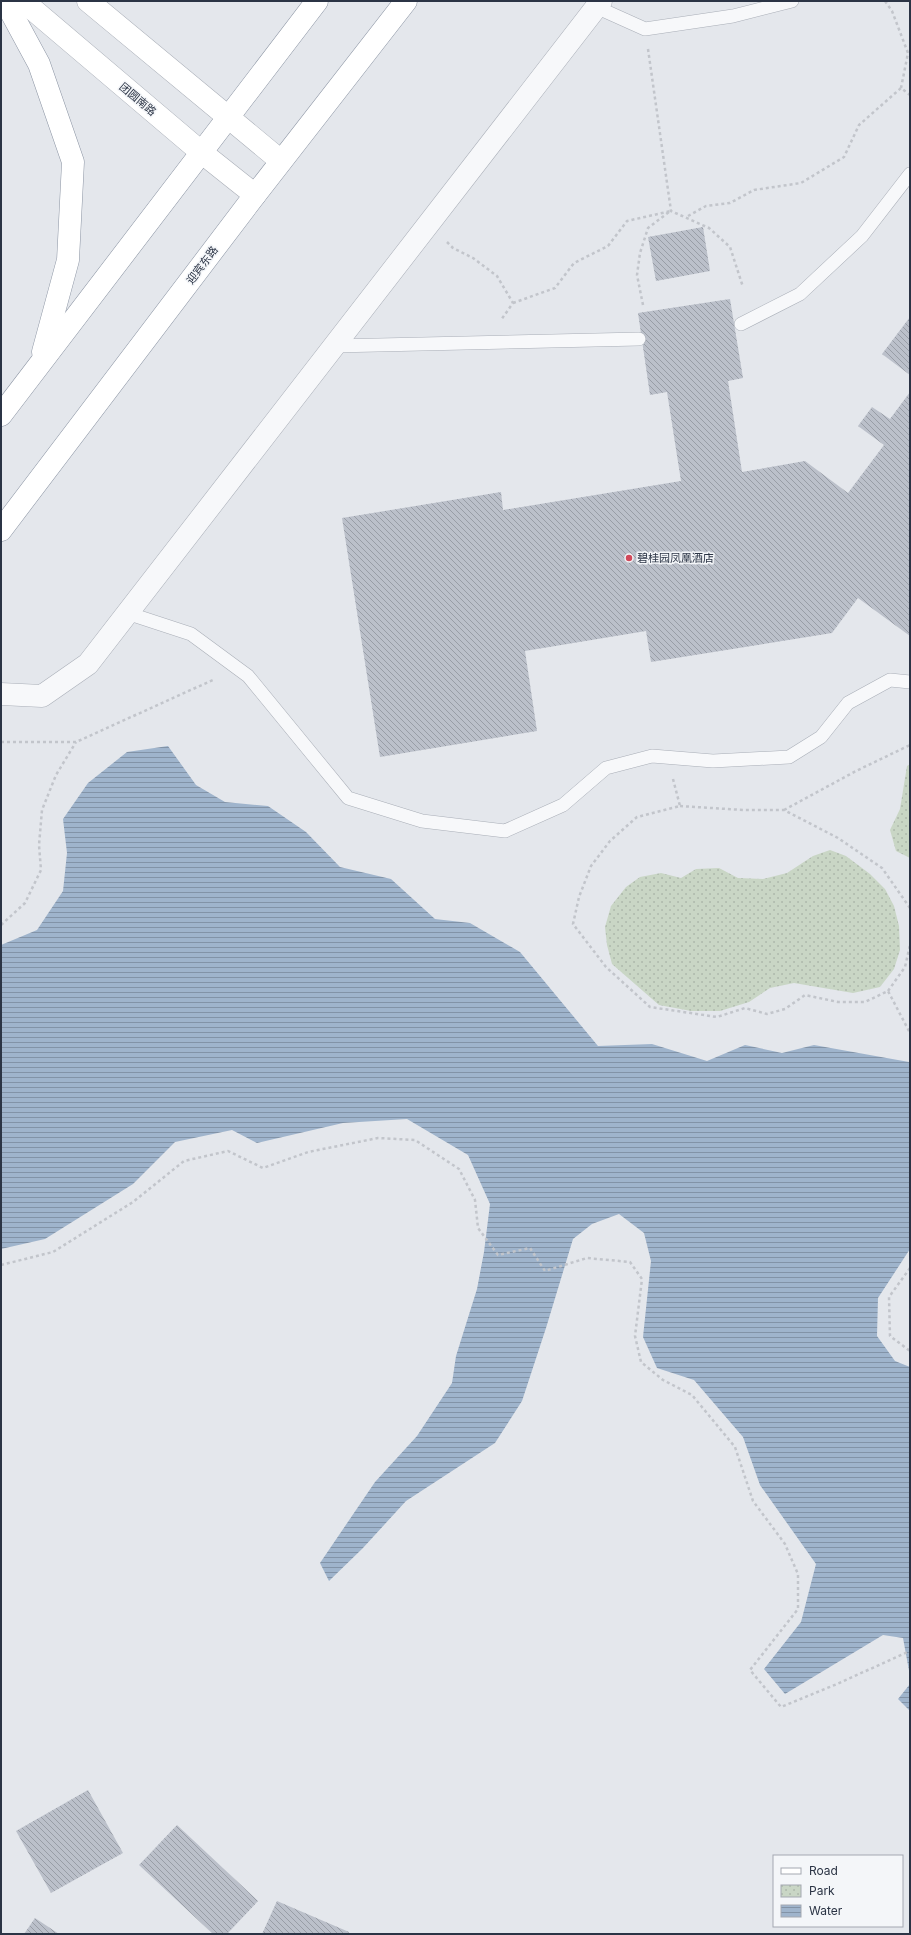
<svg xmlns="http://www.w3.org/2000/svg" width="911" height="1935" viewBox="0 0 911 1935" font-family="Inter,'Noto Sans SC',sans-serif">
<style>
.park{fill:url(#park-dots)}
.water{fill:url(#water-rules)}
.building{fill:url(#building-back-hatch)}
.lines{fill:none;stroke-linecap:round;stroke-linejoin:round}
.lane-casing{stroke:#a9aeb7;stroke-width:14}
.street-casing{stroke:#a9aeb7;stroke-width:23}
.secondary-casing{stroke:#a9aeb7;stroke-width:23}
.highway-casing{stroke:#8b94a3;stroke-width:23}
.path{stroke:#c2c5cb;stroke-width:2.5;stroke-dasharray:3 3;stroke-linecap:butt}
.lane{stroke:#f7f8fa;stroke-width:13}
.street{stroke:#f7f8fa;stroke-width:22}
.secondary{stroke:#fff;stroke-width:22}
.highway{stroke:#fff;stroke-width:22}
.poi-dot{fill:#d1495b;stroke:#f4f6f9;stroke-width:1.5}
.labels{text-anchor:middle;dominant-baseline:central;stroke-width:3;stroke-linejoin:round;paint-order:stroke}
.street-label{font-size:11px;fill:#2b3445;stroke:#f4f6f9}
.poi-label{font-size:11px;fill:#2b3445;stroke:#f4f6f9;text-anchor:start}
</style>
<defs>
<pattern id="park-dots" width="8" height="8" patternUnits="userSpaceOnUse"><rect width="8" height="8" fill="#c9d6c5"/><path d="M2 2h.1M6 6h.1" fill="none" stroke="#adb8ab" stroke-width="1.8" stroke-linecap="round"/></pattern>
<pattern id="water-rules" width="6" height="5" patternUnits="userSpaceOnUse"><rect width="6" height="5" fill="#9fb4cc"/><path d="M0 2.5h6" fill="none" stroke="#8293a7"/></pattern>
<pattern id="building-back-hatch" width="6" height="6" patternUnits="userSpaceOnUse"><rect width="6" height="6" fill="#bbc0ca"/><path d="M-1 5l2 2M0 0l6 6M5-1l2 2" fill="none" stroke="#989da6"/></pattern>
</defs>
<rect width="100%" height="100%" fill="#e4e7ec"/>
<g class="park">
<polygon points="910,764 910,858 896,851 890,830 900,809 907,766"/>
<polygon points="830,850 846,856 870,874 885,889 894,906 899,926 900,950 894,969 880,987 853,993 794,983 770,988 749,1002 720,1011 691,1011 659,1005 612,964 607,945 605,927 611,906 626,887 640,877 661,873 681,878 696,869 719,868 738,878 763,879 787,873 813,856"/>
</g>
<g class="water">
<polygon points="168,746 196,785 225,802 268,806 306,832 340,867 391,879 435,919 470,923 520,952 598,1046 652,1044 707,1061 745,1045 782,1053 814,1045 909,1062 910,1249 878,1298 877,1336 895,1361 910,1367 910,1676 903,1638 883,1635 785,1694 764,1669 801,1622 816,1564 760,1485 743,1437 694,1380 657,1368 643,1337 651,1261 644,1233 619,1214 592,1224 573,1239 546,1328 522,1401 495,1443 406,1501 363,1548 329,1581 320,1563 375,1482 417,1436 452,1383 456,1356 477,1289 484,1252 490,1204 468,1155 407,1119 343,1123 257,1143 232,1130 175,1142 133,1184 45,1239 1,1249 1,945 37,930 63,891 67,853 63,819 88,783 127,752"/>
<polygon points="910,1684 910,1711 898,1699"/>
</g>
<g class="building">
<polygon points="703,227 710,271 656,281 648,237"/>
<polygon points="730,299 743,378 728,381 742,472 805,461 848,493 884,445 858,426 872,407 890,419 910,392 910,636 858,598 832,633 651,662 646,631 525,651 537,731 380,757 342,518 501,492 503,510 681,481 667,392 650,395 638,313"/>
<polygon points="910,317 910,375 882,354"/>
<polygon points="88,1790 123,1853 51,1893 16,1831"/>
<polygon points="177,1825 258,1901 227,1934 213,1934 139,1865"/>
<polygon points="277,1901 349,1932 348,1934 262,1934"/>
<polygon points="35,1918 59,1934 24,1934"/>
</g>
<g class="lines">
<defs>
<g id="lane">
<polyline points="596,7 645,29 733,16 792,1"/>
<polyline points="741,324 800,294 862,236 910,174"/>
<polyline points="334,346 639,339"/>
<polyline points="127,613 191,634 248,676 348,798 422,821 505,831 563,805 606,768 652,756 713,761 789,757 821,737 848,703 890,680 910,682"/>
</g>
<polyline id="street" points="1,694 42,696 88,664 601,1"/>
<g id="secondary">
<polyline points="23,1 201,152 255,195"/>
<polyline points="88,1 281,161"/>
</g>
<g id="highway">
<polyline points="5,1 39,64 73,162 68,260 43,352"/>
<polyline points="1,415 317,1"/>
<polyline points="1,530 255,195 406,1"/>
</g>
</defs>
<use href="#lane" class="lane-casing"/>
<use href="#street" class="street-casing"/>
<use href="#secondary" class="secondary-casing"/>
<use href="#highway" class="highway-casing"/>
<g class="path">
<polyline points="885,1 892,11 908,53 901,88"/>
<polyline points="648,49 671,211 709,228 730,247 743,287"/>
<polyline points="688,216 706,206 730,203 754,190 801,183 844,157 859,125 901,88 910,95"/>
<polyline points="447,242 453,248 473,258 497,276 513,303 501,320"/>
<polyline points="513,303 555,288 574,263 608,246 627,221 671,211"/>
<polyline points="643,305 637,275 640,253 648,228 669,212"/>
<polyline points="1,742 76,742 215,679"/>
<polyline points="673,779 680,806 637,817 610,841 591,866 579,897 573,924 606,967 650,1007 717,1017 745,1008 767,1014 785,1009 805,995 838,1002 865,1002 888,991 910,1033"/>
<polyline points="680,806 743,810 784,810 838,838 882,868 910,908"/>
<polyline points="784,810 856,771 910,745"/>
<polyline points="1,925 25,903 41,870 39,845 42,810 56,775 76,742"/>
<polyline points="888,991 905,967 910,945"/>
<polyline points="1,1265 53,1252 133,1202 184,1161 228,1151 263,1168 308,1152 378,1138 415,1140 459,1169 475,1200 478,1228 498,1255 530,1248 545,1271 587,1258 630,1262 642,1279 635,1336 641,1362 663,1380 692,1395 735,1447 753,1501 785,1544 798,1574 798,1609 750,1670 781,1707 837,1684 910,1651"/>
<polyline points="910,1268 889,1297 890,1336 910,1351"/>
</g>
<use href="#lane" class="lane"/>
<use href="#street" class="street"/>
<use href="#secondary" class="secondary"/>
<use href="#highway" class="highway"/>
</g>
<circle class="poi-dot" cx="629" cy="558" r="4"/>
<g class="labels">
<g class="street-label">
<text transform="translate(138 99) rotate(40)">团圆南路</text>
<text transform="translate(202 265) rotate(-53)">迎宾东路</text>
</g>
<g class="poi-label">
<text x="637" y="558">碧桂园凤凰酒店</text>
</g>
</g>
<rect width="911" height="1935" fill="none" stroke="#2b3445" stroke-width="4"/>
<rect x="773" y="1855" width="130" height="72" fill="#f4f6f9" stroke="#a4a8b1"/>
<rect x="781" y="1868" width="20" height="6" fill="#ffffff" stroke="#a4a8b1"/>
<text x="809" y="1875" font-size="12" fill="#2b3445">Road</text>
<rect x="781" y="1885" width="20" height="12" fill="url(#park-dots)" stroke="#a4a8b1"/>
<text x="809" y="1895" font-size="12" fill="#2b3445">Park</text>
<rect x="781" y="1905" width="20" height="12" fill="url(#water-rules)" stroke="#a4a8b1"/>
<text x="809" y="1915" font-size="12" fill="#2b3445">Water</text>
</svg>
